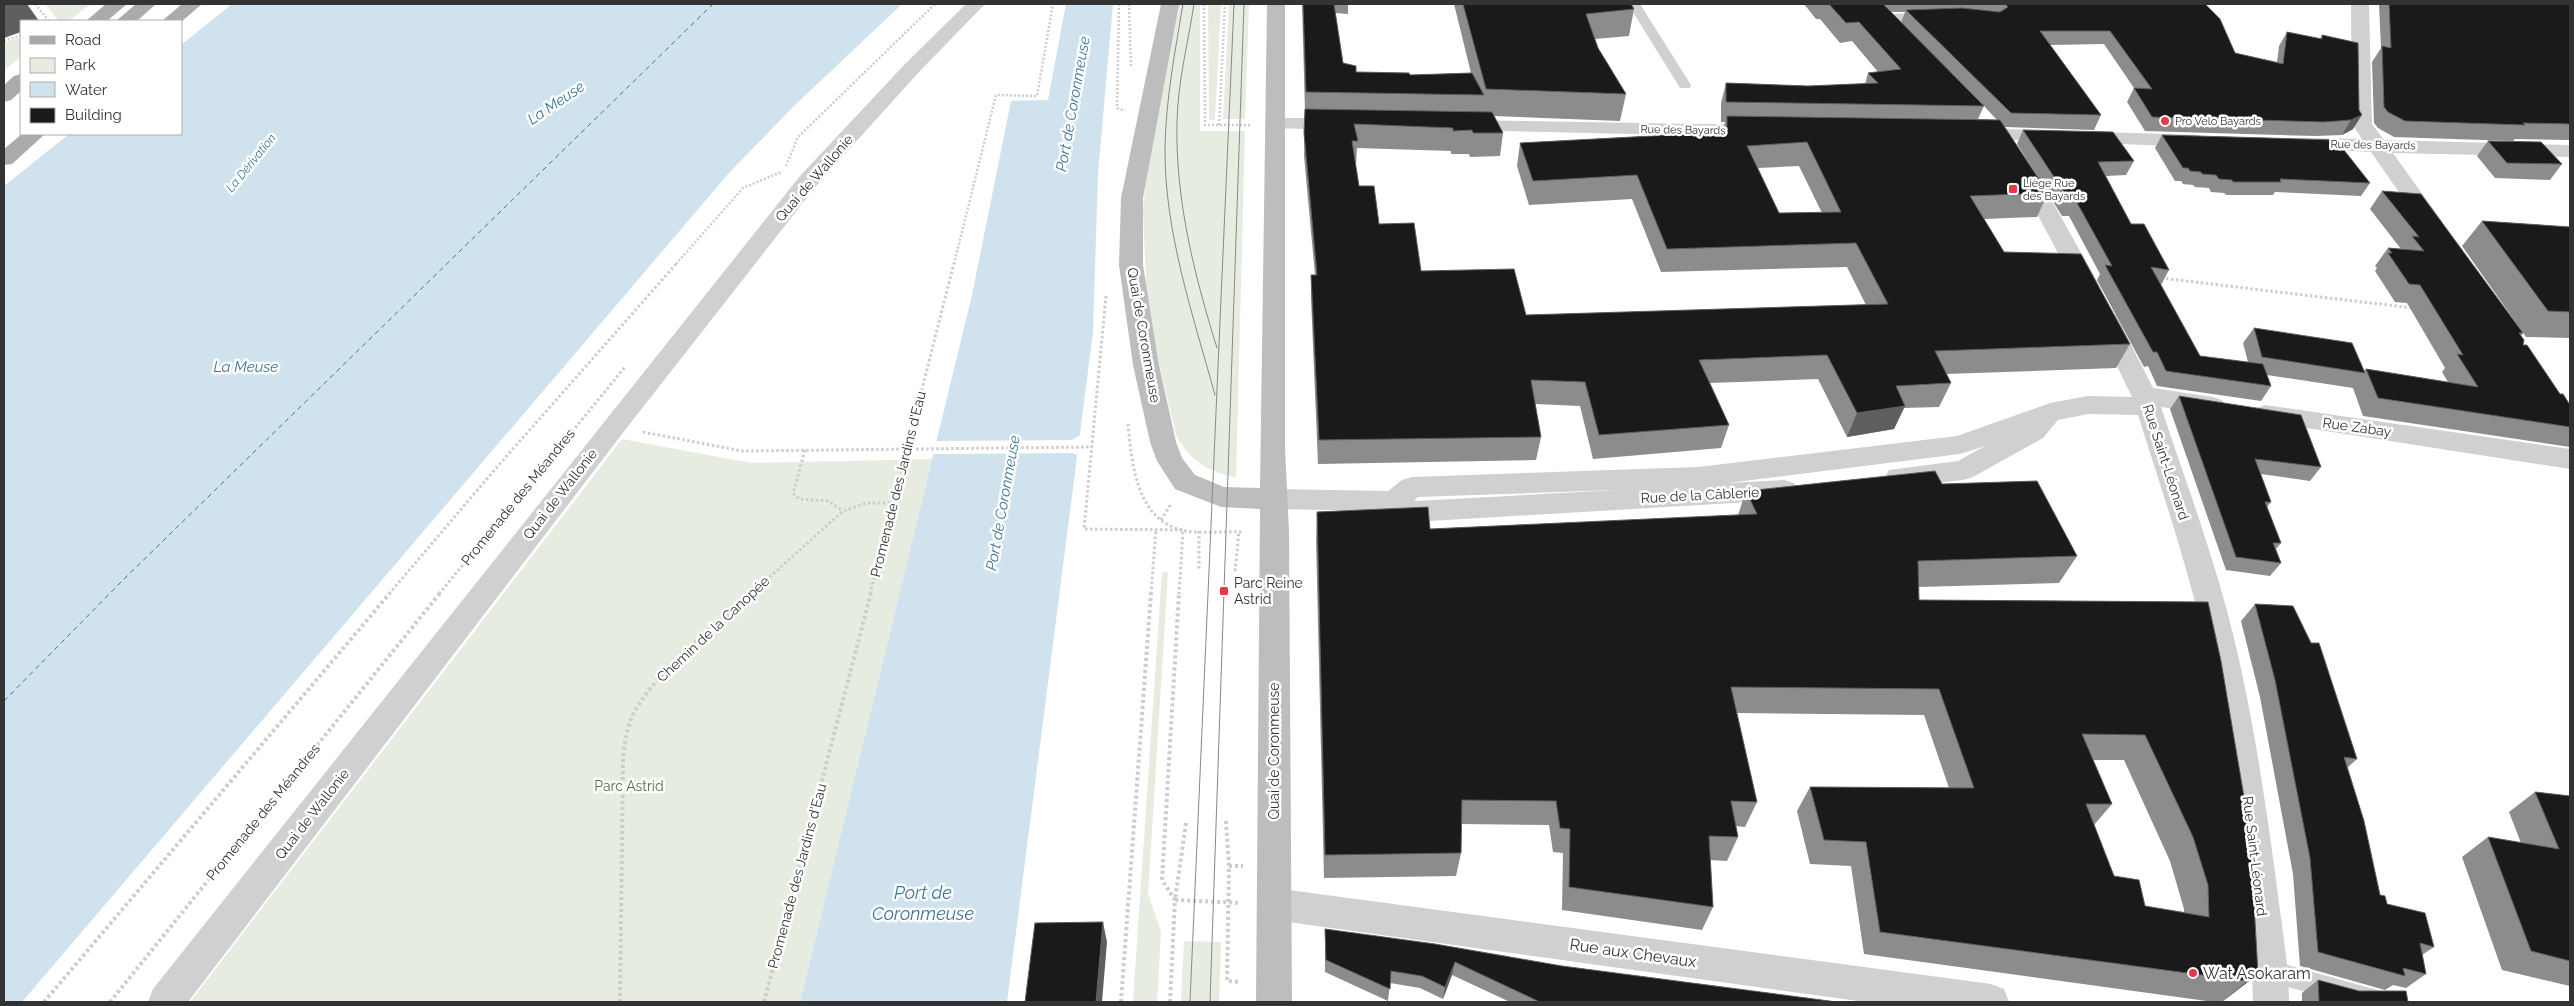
<svg xmlns="http://www.w3.org/2000/svg" width="2574" height="1006" viewBox="0 0 2574 1006" font-family="Raleway,sans-serif">
<style>
.green{fill:#e6ecdf}
.water{fill:#cfe2ee}
.pier{fill:#fff}
.lines{fill:none;stroke-linecap:round;stroke-linejoin:round}
.ferry{stroke:#3f7597;stroke-width:1;stroke-dasharray:5 4;stroke-linecap:butt}
.path-far2{stroke:#cdcdcd;stroke-width:2.5;stroke-dasharray:2 2;stroke-linecap:butt}
.path-far1{stroke:#cdcdcd;stroke-width:3;stroke-dasharray:2.5 2.5;stroke-linecap:butt}
.path{stroke:#cdcdcd;stroke-width:4;stroke-dasharray:3 3;stroke-linecap:butt}
.lane{fill:#d0d0d0;fill-rule:evenodd}
.street{fill:#d0d0d0;fill-rule:evenodd}
.secondary{fill:#bdbdbd;fill-rule:evenodd}
.primary{fill:#ababab;fill-rule:evenodd}
.tram{stroke:#888;stroke-width:1}
.wall{fill:#8c8c8c;fill-rule:evenodd}
.shaded-wall{fill:#5f5f5f}
.building{fill:#1a1a1a;stroke:#5f5f5f;fill-rule:evenodd}
.poi-dot{fill:#e63946;stroke:#fff;stroke-width:2}
.labels{text-anchor:middle;dominant-baseline:central;stroke-width:5;stroke-linejoin:round;paint-order:stroke}
.far-poi-label{font-size:11px;fill:#333;stroke:#fff;text-anchor:start}
.far-street-label{font-size:11px;fill:#333;stroke:#fff}
.far-water-label{font-size:12px;font-style:italic;fill:#3f7597;stroke:#fff}
.street-label{font-size:14px;fill:#333;stroke:#fff}
.poi-label{font-size:14px;fill:#333;stroke:#fff;text-anchor:start}
.park-label{font-size:14px;fill:#56703f;stroke:#fff}
.water-label{font-size:15px;font-style:italic;fill:#3f7597;stroke:#fff}
.near-street-label{font-size:16px;fill:#333;stroke:#fff}
.near-poi-label{font-size:16px;fill:#333;stroke:#fff;text-anchor:start}
.near-water-label{font-size:18px;font-style:italic;fill:#3f7597;stroke:#fff}
</style>
<rect width="100%" height="100%" fill="#fff"/>
<g class="green">
<polygon points="45,4 91,4 68,21 59,21"/>
<path d="M1177,4H1200V131H1245L1236,477C1209,473 1188,459 1176,435L1159,363L1146,284L1143,210L1145,188Z"/>
<polygon points="1208,4 1221,4 1215,120 1209,120"/>
<polygon points="1229,4 1249,4 1245,119 1223,119"/>
<polygon points="21,37 21,57 4,70 4,43"/>
<polygon points="622,439 751,463 932,459 800,1002 190,1002"/>
<polygon points="1162,572 1168,572 1148,894 1161,932 1157,1002 1133,1002"/>
<polygon points="1184,941 1221,942 1219,1002 1181,1002"/>
</g>
<g class="water">
<polygon points="232,4 902,4 793,107 729,173 22,1002 4,1002 4,186 69,134 181,134 181,45"/>
<polygon points="1066,4 1113,4 1098,173 1093,332 1007,1002 800,1002 972,295 1011,101 1048,100"/>
</g>
<polygon class="pier" points="1083,433 1080,456 1072,453 930,454 934,441 1072,440"/>
<g class="lines">
<polyline class="ferry" points="4,701 125,578 713,4"/>
<g class="path-far2">
<polyline points="35,4 49,21"/>
<polyline points="1119,4 1117,108 1125,111"/>
<polyline points="1129,4 1131,66"/>
<polyline points="1204,4 1205,125 1250,125"/>
<polyline points="4,41 21,35"/>
<polyline points="1219,125 1225,4"/>
<polyline points="786,166 798,137 935,4"/>
<polyline points="676,264 743,188 781,172"/>
<polyline points="954,264 996,95 1037,96 1053,4"/>
</g>
<g class="path-far1">
<polyline points="2161,278 2413,308"/>
<polyline points="1106,296 1084,529 1183,530 1179,594"/>
<path d="M1128,424C1132,464 1136,522 1186,531C1205,534 1225,531 1244,532"/>
<polyline points="643,432 742,451 1093,447"/>
<polyline points="805,450 793,493 799,499 828,501 843,511"/>
<polyline points="1161,520 1171,504"/>
<polyline points="1199,531 1199,571"/>
<polyline points="1235,571 1239,531"/>
<polyline points="389,594 497,467 677,263"/>
<polyline points="439,594 625,367"/>
<polyline points="751,594 843,511 867,503 894,503"/>
<polyline points="870,594 954,263"/>
<polyline points="1151,594 1156,529"/>
</g>
<g class="path">
<polyline points="1226,821 1229,866 1227,981 1241,982"/>
<polyline points="1186,823 1175,900 1241,903"/>
<polyline points="1229,866 1243,866"/>
<polyline points="44,1002 390,593"/>
<polyline points="110,1002 440,593"/>
<path d="M620,1002L623,760C624,746 626,732 631,719C651,674 715,626 752,593"/>
<polyline points="764,1002 871,593"/>
<polyline points="1121,1002 1151,593"/>
<polyline points="1170,1002 1175,900 1162,880 1179,593"/>
</g>
<g class="lane">
<polygon points="1628,4 1640,4 1691,85 1690,88 1680,88"/>
<polygon points="1927,13 1933,17 1931,20 1884,22 1878,18 1884,14"/>
<polygon points="2270,960 2381,991 2389,994 2393,1002 2342,1002 2270,982 2262,979 2259,971 2262,963"/>
</g>
<g class="street">
<polygon points="966,4 985,4 919,72 816,186 622,434 188,1002 148,1002 153,989 800,176 905,64"/>
<polygon points="2351,4 2369,4 2372,124 2384,140 2570,145 2570,157 2393,153 2443,223 2440,228 2432,230 2424,228 2371,152 2295,148 2291,144 2295,140 2302,138 2362,139 2352,124"/>
<polygon points="1276,118 1342,118 1349,120 1352,124 1349,128 1342,130 1269,128 1266,124 1269,120"/>
<polygon points="1463,120 1760,125 1767,127 1770,131 1767,135 1760,137 1456,130 1453,126 1456,122"/>
<polygon points="1973,128 2197,135 2204,137 2208,141 2204,145 2197,147 1966,138 1963,134 1966,130"/>
<polygon points="2022,166 2030,168 2056,208 2099,285 2095,290 2087,293 2079,290 2075,285 2034,208 2011,173 2014,168"/>
<path d="M2107,313L2116,315L2119,321L2153,388L2213,397L2222,400L2226,406L2222,412L2213,415L2161,407C2186,482 2214,557 2233,634C2260,745 2273,858 2288,971L2289,1002H2253L2252,971C2239,858 2229,744 2203,633C2185,559 2161,487 2138,415L2088,414L2058,420L2043,438L1973,477L1963,480L1899,487L1889,484L1885,477L1889,470L1958,461L1985,446L1960,454L1727,483L1784,480L1794,483L1798,490L1794,497L1784,500L1413,522L1389,511L1273,509L1263,506L1259,499L1263,492L1273,489L1388,491L1402,480L1412,477L1698,467L1957,436L2050,403L2088,396L2132,397L2095,321L2098,315ZM1616,490L1417,501L1414,500L1418,497Z"/>
<polygon points="2265,405 2570,449 2570,469 2256,420 2252,414 2256,408"/>
<polygon points="1274,888 1991,984 2004,989 2009,1002 1865,1002 1274,920 1262,915 1257,904 1262,893"/>
</g>
<polygon class="secondary" points="1161,4 1179,4 1143,198 1143,265 1159,365 1176,442 1182,458 1195,475 1224,487 1260,488 1267,4 1285,4 1285,447 1289,532 1292,1002 1256,1002 1260,509 1221,507 1175,489 1157,461 1150,442 1133,365 1119,265 1121,198"/>
<g class="primary">
<polygon points="106,4 127,4 107,21 86,21"/>
<polygon points="136,4 156,4 137,21 116,21"/>
<polygon points="182,4 202,4 181,22 162,21"/>
<polygon points="21,74 21,91 11,100 4,102 4,85 14,76"/>
<polygon points="22,134 45,134 12,164 4,165 4,149"/>
</g>
<g class="tram">
<path d="M1183,4C1175,52 1166,98 1165,147C1164,231 1193,315 1215,395"/>
<path d="M1194,4C1188,43 1178,81 1177,121C1175,199 1194,274 1217,348"/>
<polyline points="1190,1002 1234,4"/>
<polyline points="1210,1002 1244,4"/>
</g>
</g>
<g class="wall">
<path d="M1302,4H1348V14L1335,13L1343,63L1356,72L1410,75L1471,73L1454,4H1631L1634,9L1629,36L1595,39L1598,48L1626,94L1620,121L1494,116L1503,133L1500,156L1470,157L1469,154H1451V151L1357,148L1356,164H1355L1359,186L1379,224L1421,271L1526,315L1866,305L1847,267L1661,272L1632,199L1529,205L1517,166L1520,143L1723,132L1725,122H1721V103L1726,83L1808,86L1865,84L1868,73L1878,72L1852,41L1840,43L1820,19H1816L1804,4H2205L2235,53L2277,62L2279,46L2287,32L2320,39L2322,35L2358,43L2353,129L2342,135L2315,136L2145,131L2127,102L2134,88L2104,44L2050,45L2101,115L2094,130L2005,127L2048,193L2037,217L1984,219L2004,252L2130,344L2116,368L1946,374L1951,383L1939,407L1904,408L1894,429L1847,437L1818,379L1710,383L1729,425L1721,448L1593,459L1580,406L1535,404L1541,437L1536,460L1318,464L1311,299V275H1315L1304,156L1305,112ZM1891,12H1905L1901,23ZM1984,106L1997,120L1978,119ZM1799,166L1822,213H1779L1758,168Z"/>
<polygon points="2379,4 2570,4 2570,140 2515,139 2513,141 2394,137 2378,128 2374,123 2372,62 2381,48"/>
<polygon points="2023,130 2134,161 2126,175 2106,176 2131,224 2169,270 2161,285 2200,356 2248,362 2243,343 2254,328 2364,371 2366,369 2448,382 2442,372 2445,368 2407,303 2395,302 2375,271 2377,268 2375,266 2388,248 2401,249 2370,209 2382,191 2523,333 2521,336 2523,345 2570,427 2570,447 2363,416 2353,388 2267,375 2271,386 2261,401 2157,386 2148,366 2144,367 2097,280 2100,274 2069,216 2062,216 2017,144"/>
<polygon points="2162,135 2370,183 2361,196 2275,192 2273,195 2226,195 2224,193 2211,192 2209,188 2195,187 2193,185 2183,184 2181,181 2175,181 2155,148"/>
<polygon points="2488,141 2562,164 2550,180 2495,178 2477,156"/>
<polygon points="2482,221 2570,227 2570,338 2526,337 2462,246"/>
<polygon points="2179,396 2321,467 2310,481 2261,474 2271,502 2267,507 2281,543 2276,549 2281,563 2270,576 2226,570 2170,409"/>
<path d="M1942,484L2077,556L2059,583L1918,587L1919,600L2208,602L2258,974L2222,1002H2214L1864,954L1851,866L1810,864L1797,811L1810,787L1949,788L1924,715L1736,713L1757,802L1745,827L1736,826L1738,837L1727,861L1710,860L1713,907L1702,930L1562,910L1563,853L1553,852L1549,825L1461,824V853L1456,876L1324,878L1316,539L1317,512L1430,529L1738,515L1746,491ZM2093,760H2124L2170,861L2184,909V912L2145,906L2114,876L2094,825L2112,804Z"/>
<polygon points="2255,604 2357,759 2347,768 2380,895 2387,904 2434,947 2422,955 2426,974 2406,988 2393,985 2385,990 2300,966 2293,874 2260,697 2241,621"/>
<polygon points="2535,792 2570,796 2570,986 2502,970 2462,857 2488,837 2521,843 2509,812"/>
<polygon points="1325,929 1562,966 1837,1002 1510,1002 1452,975 1443,999 1420,988 1390,983 1388,1001 1325,972"/>
<polygon points="2318,980 2359,991 2408,1002 2302,1002 2302,993"/>
</g>
<g class="shaded-wall">
<polygon points="4,4 27,4 39,21 21,21 21,32 4,38"/>
<polygon points="2362,115 2353,129 2342,135 2351,120"/>
<polygon points="1905,406 1894,429 1847,437 1857,413"/>
<polygon points="1103,922 1107,942 1102,1002 1096,1002"/>
<polygon points="1455,962 1452,975 1443,999 1445,987"/>
<polygon points="2258,974 2222,1002 2247,981"/>
</g>
<g class="building">
<polygon points="1303,4 1334,4 1343,63 1356,66 1356,72 1409,73 1410,75 1472,73 1484,95 1306,92"/>
<polygon points="1463,4 1631,4 1634,9 1586,14 1598,48 1626,94 1486,89"/>
<polygon points="1829,4 1883,4 1984,106 1726,102 1726,83 1808,86 1878,83 1868,73 1901,69 1859,22 1846,23"/>
<polygon points="2005,4 2205,4 2220,19 2235,53 2283,64 2287,32 2322,39 2322,35 2358,43 2359,110 2362,115 2351,120 2324,122 2152,117 2134,88 2152,89 2110,31 2040,31 2101,115 2011,113 1906,10 1962,8 2000,12 2008,7"/>
<polygon points="2389,4 2570,4 2570,124 2523,123 2525,125 2405,121 2388,112 2384,107 2382,46 2391,48"/>
<path d="M1305,109L1492,112L1503,133H1473L1472,130L1453,131V128L1354,124L1358,141H1352L1359,186H1374L1379,224L1414,223L1421,271L1514,269L1526,315L1888,304L1856,243L1667,249L1637,175L1533,181L1520,143L1727,132V116L2000,120L2048,193L1970,196L2004,252L2081,254L2130,344L1935,351L1951,383L1896,386L1905,406L1857,413L1827,355L1699,360L1729,425L1599,435L1585,382L1531,380L1541,437L1319,440L1311,275H1317L1304,133ZM1807,142L1841,212L1779,213L1747,146Z"/>
<polygon points="2023,130 2113,132 2134,161 2098,162 2131,224 2144,224 2169,270 2151,267 2200,356 2263,364 2271,386 2166,371 2157,352 2153,352 2105,265 2112,266 2076,201 2070,201"/>
<polygon points="2162,135 2336,140 2370,183 2280,179 2281,182 2233,182 2232,180 2219,179 2216,175 2202,174 2201,172 2190,171 2188,168 2183,168"/>
<polygon points="2488,141 2541,142 2562,164 2507,163"/>
<polygon points="2382,191 2421,194 2523,333 2519,333 2524,340 2523,345 2527,345 2560,394 2563,394 2570,405 2570,427 2378,398 2366,369 2478,387 2457,354 2463,355 2420,285 2409,284 2388,253 2392,253 2388,248 2424,251 2412,236 2419,237"/>
<polygon points="2482,221 2570,227 2570,312 2548,311"/>
<polygon points="2254,328 2352,343 2365,373 2262,357"/>
<polygon points="2179,396 2301,415 2321,467 2255,459 2271,502 2265,502 2281,543 2273,543 2281,563 2236,557"/>
<path d="M1935,471L1942,484L2037,481L2077,556L1918,561L1919,600L2208,602L2221,661L2250,832L2258,974L2247,981L1880,932L1866,842L1824,840L1810,787L1974,788L1939,689L1731,687L1757,802L1731,801L1738,837L1709,836L1713,907L1569,887L1570,829L1560,828L1556,801L1462,800L1461,853L1325,855L1317,512L1428,507L1430,529L1757,514L1746,491ZM2082,734L2145,735L2193,837L2208,885L2209,917L2145,906L2139,880L2114,876L2086,804H2112Z"/>
<polygon points="2255,604 2293,606 2311,643 2319,643 2357,759 2344,757 2364,821 2380,895 2385,896 2387,904 2425,913 2434,947 2420,943 2426,974 2403,968 2405,976 2318,952 2310,858 2275,680"/>
<polygon points="2535,792 2570,796 2570,961 2531,951 2488,837 2559,849"/>
<polygon points="1103,922 1096,1002 1025,1002 1035,923"/>
<polygon points="1325,929 1435,944 1562,966 1837,1002 1540,1002 1455,962 1445,987 1422,976 1391,971 1390,989 1326,960"/>
<polygon points="2318,980 2359,991 2406,991 2408,1002 2319,1002"/>
</g>
<g class="poi-dot">
<circle cx="2165" cy="121" r="5"/>
<rect x="2008" y="184" width="10" height="10" rx="2.5"/>
<rect x="1219" y="586" width="10" height="10" rx="2.5"/>
<circle cx="2193" cy="973" r="5"/>
</g>
<g class="labels">
<g class="far-poi-label">
<text x="2175" y="121">Pro Velo Bayards</text>
<text x="2023" y="183">Liège Rue<tspan x="2023" dy="13">des Bayards</tspan></text>
</g>
<g class="far-street-label">
<text transform="translate(1683 130) rotate(1)">Rue des Bayards</text>
<text transform="translate(2373 145) rotate(1)">Rue des Bayards</text>
</g>
<g class="far-water-label">
<text transform="translate(251 163) rotate(-51)">La Dérivation</text>
</g>
<g class="street-label">
<text transform="translate(814 178) rotate(-49)">Quai de Wallonie</text>
<text transform="translate(1144 335) rotate(80)">Quai de Coronmeuse</text>
<text transform="translate(2357 427) rotate(8)">Rue Zabay</text>
<text transform="translate(2166 462) rotate(72)">Rue Saint-Léonard</text>
<text transform="translate(898 484) rotate(-76)">Promenade des Jardins d'Eau</text>
<text transform="translate(560 494) rotate(-52)">Quai de Wallonie</text>
<text transform="translate(1700 495) rotate(-3)">Rue de la Câblerie</text>
<text transform="translate(518 497) rotate(-51)">Promenade des Méandres</text>
<text transform="translate(713 629) rotate(-43)">Chemin de la Canopée</text>
<text transform="translate(1274 751) rotate(-90)">Quai de Coronmeuse</text>
<text transform="translate(263 812) rotate(-51)">Promenade des Méandres</text>
<text transform="translate(312 814) rotate(-52)">Quai de Wallonie</text>
<text transform="translate(2255 856) rotate(83)">Rue Saint-Léonard</text>
<text transform="translate(797 876) rotate(-75)">Promenade des Jardins d'Eau</text>
</g>
<g class="poi-label">
<text x="1234" y="583">Parc Reine<tspan x="1234" dy="16">Astrid</tspan></text>
</g>
<g class="park-label">
<text x="629" y="786">Parc Astrid</text>
</g>
<g class="water-label">
<text transform="translate(556 103) rotate(-34)">La Meuse</text>
<text transform="translate(1073 104) rotate(-80)">Port de Coronmeuse</text>
<text x="246" y="367">La Meuse</text>
<text transform="translate(1003 503) rotate(-80)">Port de Coronmeuse</text>
</g>
<g class="near-street-label">
<text transform="translate(1633 953) rotate(8)">Rue aux Chevaux</text>
</g>
<g class="near-poi-label">
<text x="2203" y="973">Wat Asokaram</text>
</g>
<g class="near-water-label">
<text x="923" y="892">Port de<tspan x="923" dy="21">Coronmeuse</tspan></text>
</g>
</g>
<rect width="2574" height="1006" fill="none" stroke="#333333" stroke-width="10"/>
<rect x="20" y="20" width="162" height="115" fill="#ffffff" stroke="#adadad"/>
<rect x="30" y="36" width="25" height="8" fill="#ababab" stroke="#adadad"/>
<text x="65" y="45" font-size="15" fill="#333333">Road</text>
<rect x="30" y="58" width="25" height="15" fill="#e6ecdf" stroke="#adadad"/>
<text x="65" y="70" font-size="15" fill="#333333">Park</text>
<rect x="30" y="82" width="25" height="15" fill="#cfe2ee" stroke="#adadad"/>
<text x="65" y="95" font-size="15" fill="#333333">Water</text>
<rect x="30" y="108" width="25" height="15" fill="#1a1a1a" stroke="#adadad"/>
<text x="65" y="120" font-size="15" fill="#333333">Building</text>
</svg>
